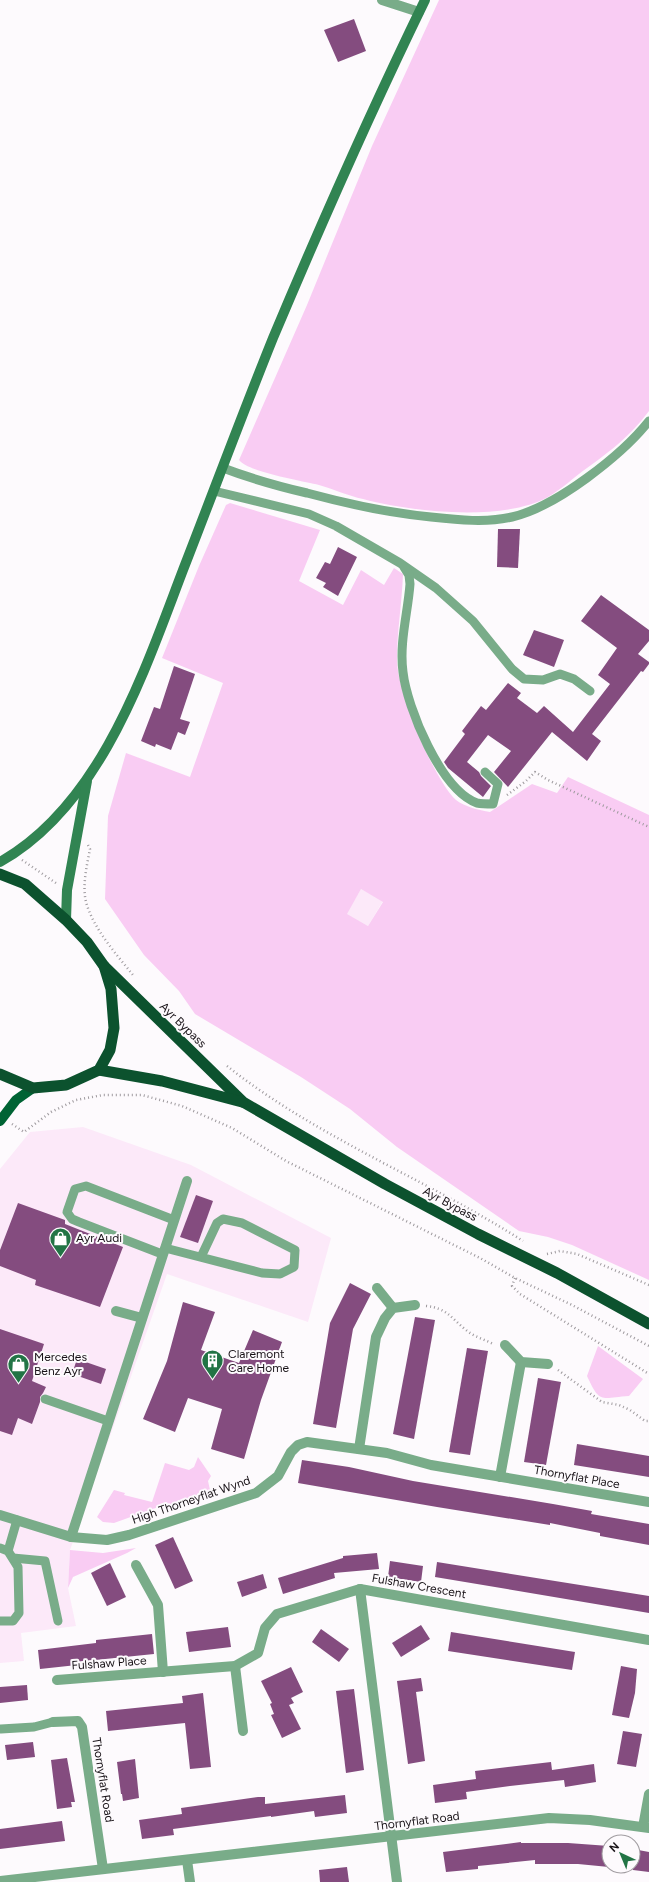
<svg xmlns="http://www.w3.org/2000/svg" width="649" height="1882" viewBox="0 0 649 1882" font-family="Figtree,sans-serif">
<style>
.built{fill:#fce9f9}
.green{fill:#f9ccf3;fill-rule:evenodd}
.building{fill:#844c7f}
.lines{fill:none;stroke-linecap:round;stroke-linejoin:round}
.path{stroke:#9e9a9e;stroke-width:2.5;stroke-dasharray:1 3;stroke-linecap:butt}
.service{stroke:#79ac89;stroke-width:9}
.minor{stroke:#79ac89;stroke-width:10}
.secondary{stroke:#318452;stroke-width:10}
.primary{stroke:#006334;stroke-width:10}
.trunk{stroke:#0c522e;stroke-width:11}
.labels{text-anchor:middle;dominant-baseline:central;stroke-width:4;stroke-linejoin:round;paint-order:stroke}
.street-label{font-size:12px;fill:#181217;stroke:#fdfafd}
.poi-label{font-size:12px;fill:#181217;stroke:#fdfafd;text-anchor:start}
</style>
<rect width="100%" height="100%" fill="#fdfafd"/>
<g class="built">
<polygon points="361,889 383,901 368,926 346,914"/>
<polygon points="83,1127 191,1165 331,1238 308,1322 167,1274 70,1550 68,1588 76,1626 21,1633 24,1661 0,1663 0,1169 30,1132"/>
</g>
<g class="green">
<path d="M439,0H649V411C630,436 612,450 587,468C574,477 562,489 548,497C503,522 411,512 363,499C348,496 334,489 319,485C302,481 248,472 239,460L307,305L372,146Z"/>
<path d="M230,503L320,530L299,581L343,605L361,570L384,585L394,568L403,574C402,603 397,631 397,659C396,689 434,780 456,800C465,807 479,810 490,812L532,784L557,793L568,777L649,815V1280L572,1245L548,1237L519,1231L397,1147L350,1109L301,1077L195,1014L179,991L144,955L105,899L108,816L126,753L190,777L223,683L162,658L199,566L226,505ZM361,889L383,902L368,926L347,914Z"/>
<path d="M598,1346L643,1379L629,1396C600,1398 600,1404 587,1376Z"/>
<polygon points="198,1457 211,1476 208,1481 210,1490 208,1495 178,1505 164,1505 114,1523 103,1522 97,1517 114,1490 125,1493 124,1495 152,1502 165,1463 189,1470 194,1467"/>
<polygon points="136,1548 127,1553 73,1577 68,1588 70,1550 103,1553"/>
</g>
<g class="building">
<polygon points="354,19 366,51 338,62 324,30"/>
<polygon points="498,529 520,529 518,568 497,567"/>
<polygon points="338,547 357,557 338,596 323,587 326,583 316,578 325,562 330,564"/>
<polygon points="601,595 649,630 649,641 638,654 649,662 649,664 643,672 641,671 592,734 601,741 587,761 552,732 508,787 494,772 511,751 488,735 467,762 479,772 481,776 491,786 483,797 448,768 444,762 465,734 462,731 481,706 486,710 508,683 521,693 517,698 537,713 544,706 573,732 610,684 598,675 617,648 581,621"/>
<polygon points="534,630 564,640 554,667 523,655"/>
<polygon points="174,666 195,674 180,719 190,722 185,735 178,732 171,750 156,744 155,747 141,741 154,707 160,709"/>
<polygon points="196,1195 213,1201 198,1243 180,1237"/>
<polygon points="18,1203 65,1220 65,1224 123,1247 100,1307 35,1285 36,1280 0,1266 0,1250"/>
<polygon points="350,1283 371,1294 353,1329 336,1428 313,1424 330,1323"/>
<polygon points="183,1302 215,1312 201,1350 239,1363 253,1330 282,1342 261,1400 244,1459 211,1449 222,1409 188,1398 175,1432 143,1419 167,1361"/>
<polygon points="415,1317 435,1320 414,1439 393,1434"/>
<polygon points="0,1329 44,1344 32,1381 46,1387 43,1393 40,1397 40,1402 32,1424 18,1418 12,1435 0,1431"/>
<polygon points="467,1348 488,1351 470,1455 449,1452"/>
<polygon points="77,1359 106,1369 101,1384 72,1374"/>
<polygon points="538,1378 561,1382 546,1465 524,1462"/>
<polygon points="577,1444 649,1456 649,1477 574,1465"/>
<polygon points="302,1460 349,1467 413,1481 553,1504 592,1511 591,1514 649,1524 649,1545 600,1536 600,1533 550,1523 550,1525 437,1507 298,1483"/>
<polygon points="173,1537 193,1581 175,1589 155,1545"/>
<polygon points="377,1553 379,1569 334,1573 335,1578 283,1594 278,1578 343,1558 343,1556"/>
<polygon points="390,1561 423,1566 421,1582 388,1577"/>
<polygon points="437,1562 649,1596 649,1613 435,1577"/>
<polygon points="110,1563 126,1597 107,1606 91,1573"/>
<polygon points="263,1574 267,1588 242,1597 237,1582"/>
<polygon points="421,1625 430,1639 401,1657 392,1643"/>
<polygon points="228,1627 231,1647 189,1652 186,1632"/>
<polygon points="321,1629 349,1649 339,1662 312,1642"/>
<polygon points="451,1632 575,1652 572,1670 448,1651"/>
<polygon points="152,1634 154,1654 76,1662 77,1665 40,1669 38,1650 96,1643 96,1640"/>
<polygon points="621,1666 637,1669 635,1693 629,1718 612,1715"/>
<polygon points="291,1667 303,1692 291,1698 294,1703 289,1705 301,1729 282,1738 271,1715 274,1714 270,1704 272,1703 261,1681"/>
<polygon points="421,1678 423,1691 416,1692 425,1761 408,1764 397,1681"/>
<polygon points="27,1685 28,1700 0,1703 0,1687"/>
<polygon points="354,1689 364,1770 346,1773 336,1691"/>
<polygon points="203,1693 211,1767 190,1769 185,1723 108,1731 106,1711 183,1703 182,1696"/>
<polygon points="623,1731 642,1734 636,1767 617,1764"/>
<polygon points="33,1742 35,1757 7,1760 5,1745"/>
<polygon points="67,1758 75,1802 71,1802 72,1807 57,1809 51,1760"/>
<polygon points="135,1759 139,1798 123,1801 122,1794 121,1794 117,1762"/>
<polygon points="551,1762 552,1770 594,1764 596,1782 565,1787 564,1780 510,1786 466,1792 467,1799 435,1803 433,1785 476,1779 475,1771"/>
<polygon points="345,1795 347,1813 315,1817 314,1811 271,1817 271,1816 173,1829 174,1835 142,1839 139,1820 182,1814 181,1808 258,1797 265,1797 265,1804"/>
<polygon points="62,1821 65,1841 0,1849 0,1829"/>
<polygon points="521,1842 521,1843 568,1843 609,1846 609,1867 578,1864 535,1864 535,1860 478,1866 478,1869 446,1872 443,1852"/>
<polygon points="633,1849 649,1852 649,1872 633,1870"/>
<polygon points="347,1867 349,1882 320,1882 319,1870"/>
</g>
<g class="lines">
<g class="path">
<polyline points="507,795 526,781 535,772 548,780 649,827"/>
<path d="M88,845L90,849C87,865 82,885 86,902C93,928 116,954 133,975"/>
<polyline points="22,860 56,883"/>
<path d="M227,1066C318,1138 426,1179 523,1241"/>
<polyline points="12,1124 24,1132 51,1112 76,1100 103,1095 142,1095 182,1106 232,1128 286,1161 480,1258 515,1278 572,1305 649,1346"/>
<polyline points="547,1254 560,1251 577,1254 649,1285"/>
<polyline points="515,1278 512,1286 520,1294 649,1374"/>
<path d="M426,1306C447,1308 451,1318 466,1330C474,1337 484,1339 493,1344"/>
<polyline points="558,1370 602,1402 619,1405 630,1410 645,1421 649,1421"/>
</g>
<g class="service">
<path d="M223,468C252,479 277,486 307,493C348,504 389,513 431,517C458,520 487,523 512,517C556,507 622,455 649,421"/>
<polyline points="214,491 309,514 336,526 400,563 436,588 473,621 512,669 524,679 543,680 560,674 574,679 590,691"/>
<path d="M404,567L409,575L410,584C408,612 399,643 403,672C407,708 441,790 477,803C482,804 488,804 493,804L498,784L485,772"/>
<polyline points="165,1248 262,1273 280,1274 294,1267 295,1250 242,1223 223,1219 217,1223 201,1257"/>
<polyline points="162,1254 79,1222 72,1219 67,1212 75,1189 86,1186 174,1220"/>
<polyline points="45,1399 108,1421"/>
<polyline points="0,1548 8,1551 18,1567 19,1613 13,1621 0,1621"/>
<polyline points="8,1551 17,1520"/>
<polyline points="13,1558 45,1561 58,1621"/>
<polyline points="1,1729 34,1727 53,1722"/>
</g>
<g class="minor">
<polyline points="382,0 419,12"/>
<polyline points="377,1288 393,1308"/>
<polyline points="116,1311 142,1318"/>
<polyline points="505,1345 521,1362 548,1364"/>
<polyline points="359,1449 376,1337 385,1318 393,1308 415,1305"/>
<polyline points="500,1477 521,1362"/>
<polyline points="0,1515 71,1537 107,1540 129,1535 256,1493 278,1476 291,1452 298,1445 307,1442 387,1453 431,1465 649,1502"/>
<polyline points="71,1537 187,1181"/>
<polyline points="136,1565 158,1605 163,1672"/>
<polyline points="235,1666 243,1731"/>
<polyline points="57,1680 235,1666 258,1653 265,1628 277,1614 360,1589"/>
<polyline points="53,1722 78,1721 82,1727 103,1869"/>
<polyline points="643,1827 649,1794"/>
<polyline points="187,1860 190,1882"/>
<polyline points="0,1881 549,1818 590,1820 649,1828"/>
<polyline points="397,1882 360,1589 649,1640"/>
</g>
<g class="secondary">
<path d="M0,862C101,805 144,672 183,570C213,493 242,415 273,338C321,224 371,111 425,0"/>
<polyline points="66,920 67,890 87,781"/>
</g>
<polyline class="primary" points="0,1121 16,1100 33,1088"/>
<g class="trunk">
<polyline points="0,874 25,884 66,920 87,942 104,966 111,989 114,1028 110,1050 99,1070 66,1085 33,1088 0,1074"/>
<polyline points="104,966 243,1102 385,1184 478,1234 557,1273 649,1324"/>
<polyline points="99,1070 162,1081 242,1102"/>
</g>
</g>
<defs>
<symbol id="shop-pin" viewBox="-11 -11 22 30"><path d="M0 17L-7.5 6A9.5 9.5 0 1 1 7.5 6Z" fill="#227445" stroke="#fdfafd"/><path d="M-5-2.5h2.3a2.7 3.5 0 0 1 5.4 0H5L5.5 6h-11ZM-1.5-2.5h3a1.5 2.3 0 0 0-3 0Z" fill="#fff"/></symbol>
<symbol id="building-pin" viewBox="-11 -11 22 30"><path d="M0 17L-7.5 6A9.5 9.5 0 1 1 7.5 6Z" fill="#227445" stroke="#fdfafd"/><path d="M-4-6H4V6H1V3H-1V6H-4ZM-2.5-4.3h1.7v1.8h-1.7ZM.8-4.3h1.7v1.8H.8ZM-2.5-1h1.7V.8h-1.7ZM.8-1h1.7V.8H.8Z" fill="#fff"/></symbol>
</defs>
<g fill-rule="evenodd">
<use href="#shop-pin" x="48" y="1226" width="25" height="34"/>
<use href="#building-pin" x="200" y="1348" width="25" height="34"/>
<use href="#shop-pin" x="6" y="1352" width="25" height="34"/>
</g>
<g class="labels">
<g class="street-label">
<text transform="translate(183 1025) rotate(44)">Ayr Bypass</text>
<text transform="translate(450 1204) rotate(28)">Ayr Bypass</text>
<text transform="translate(577 1477) rotate(10)">Thornyflat Place</text>
<text transform="translate(191 1500) rotate(-19)">High Thorneyflat Wynd</text>
<text transform="translate(419 1586) rotate(10)">Fulshaw Crescent</text>
<text transform="translate(109 1663) rotate(-4)">Fulshaw Place</text>
<text transform="translate(103 1780) rotate(81)">Thornyflat Road</text>
<text transform="translate(417 1821) rotate(-7)">Thornyflat Road</text>
</g>
<g class="poi-label">
<text x="76" y="1238">Ayr Audi</text>
<text x="228" y="1354">Claremont<tspan x="228" dy="14">Care Home</tspan></text>
<text x="34" y="1357">Mercedes<tspan x="34" dy="14">Benz Ayr</tspan></text>
</g>
</g>
<g transform="translate(621 1854) rotate(316)"><circle r="19" fill="#fdfafd" stroke="#a19da1"/>
<path d="M0-3L7 15L0 10L-7 15Z" fill="#227445"/>
<text y="-6" font-size="11" font-weight="bold" text-anchor="middle" fill="#181217">N</text>
</g>
</svg>
